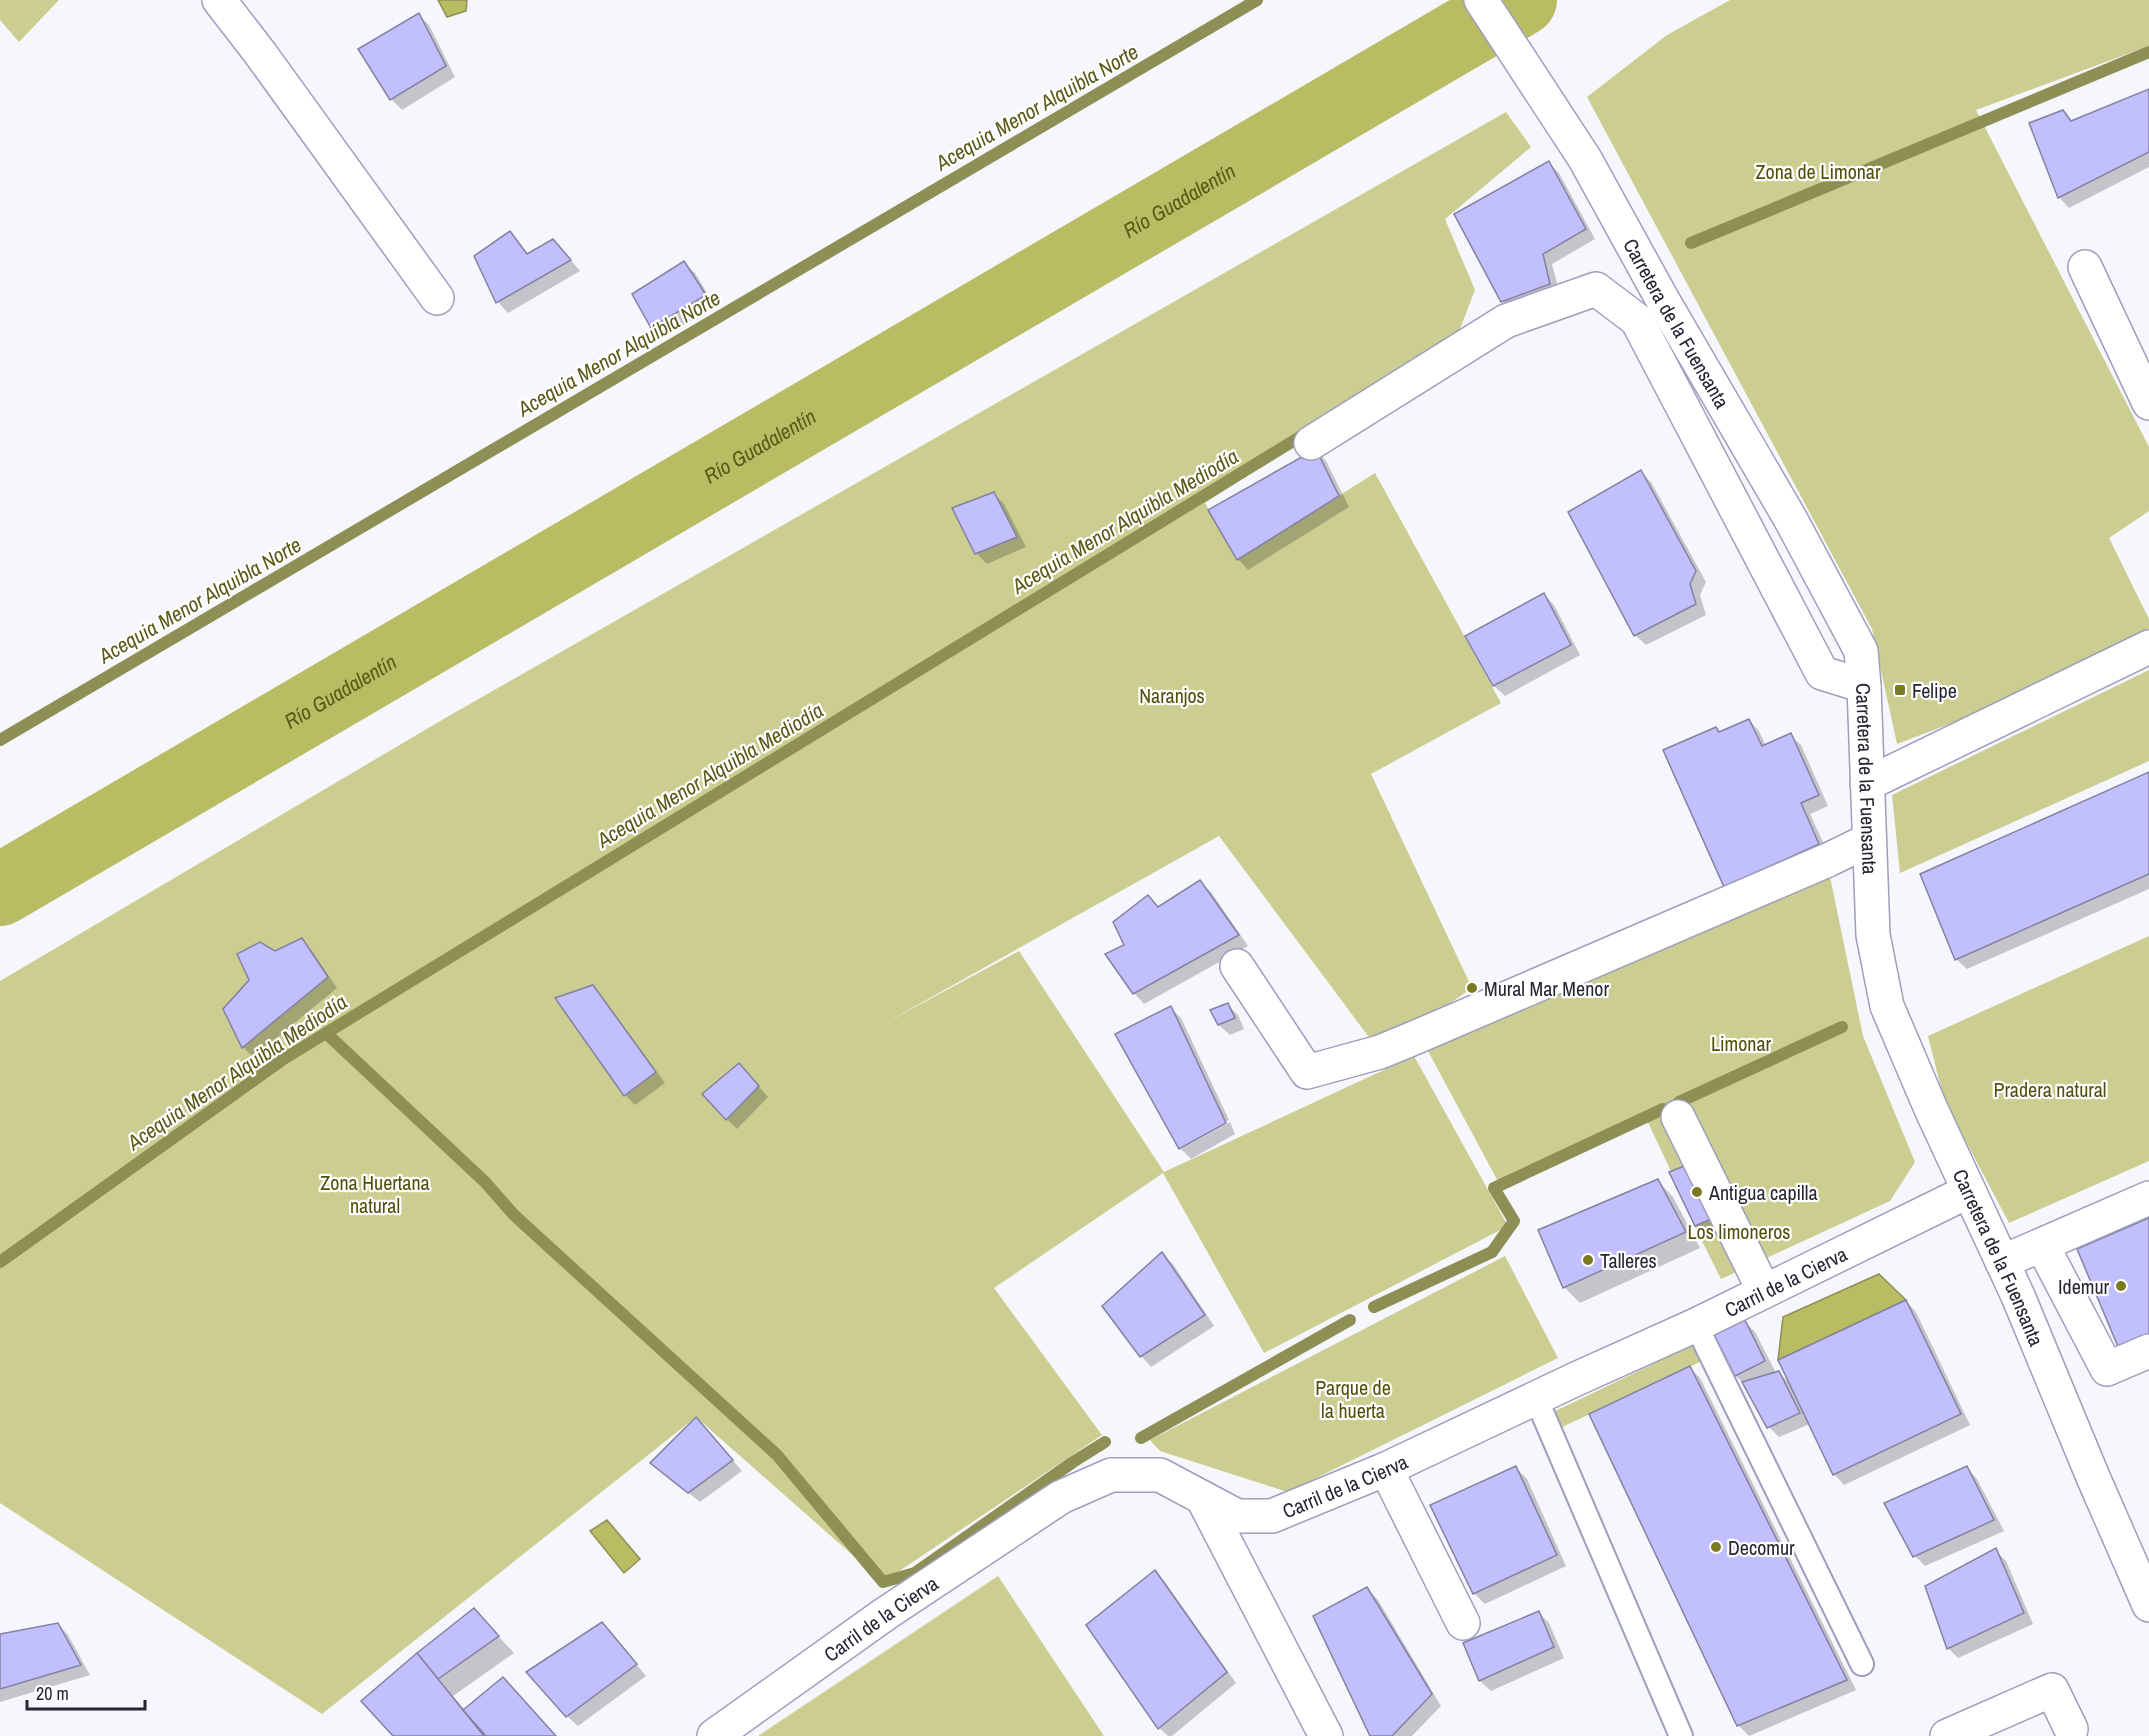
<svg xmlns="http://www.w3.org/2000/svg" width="2149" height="1736" viewBox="0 0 2149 1736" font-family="'Archivo Narrow',sans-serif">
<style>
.green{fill:#ccce91}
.water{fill:#babc64;stroke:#8e8f55;stroke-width:1.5}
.shadow{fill:#0003}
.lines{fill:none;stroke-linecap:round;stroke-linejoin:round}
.stream{stroke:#8e8f55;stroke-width:12}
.river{stroke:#babc64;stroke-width:72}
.building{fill:#c1bffe;stroke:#8282a0;stroke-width:1.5}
.lane-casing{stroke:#9e9ebd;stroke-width:26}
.street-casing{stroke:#9e9ebd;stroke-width:36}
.secondary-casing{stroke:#9e9ebd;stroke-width:36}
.lane{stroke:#fff;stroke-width:22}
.street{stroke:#fff;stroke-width:33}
.secondary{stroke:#fff;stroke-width:33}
.poi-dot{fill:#797a21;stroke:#fff;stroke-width:2}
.labels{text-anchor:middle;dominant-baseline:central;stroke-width:4.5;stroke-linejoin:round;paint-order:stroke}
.park-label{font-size:20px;fill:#50500d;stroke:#fff}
.street-label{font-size:20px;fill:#262532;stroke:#fff}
.poi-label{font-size:20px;fill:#262532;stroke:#fff;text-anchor:start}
.water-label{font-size:21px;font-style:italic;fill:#595918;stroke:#fff}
</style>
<rect width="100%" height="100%" fill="#f6f6fd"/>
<g class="green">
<polygon points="0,0 59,0 19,42 0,20"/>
<polygon points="1730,0 2149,0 2149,46 1976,110 2149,447 2149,511 2109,538 2149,619 2149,648 1897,744 1872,629 1587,97 1667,35"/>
<polygon points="1506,112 1531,147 1445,219 1475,290 1455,342 1205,503 1237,560 1375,473 1501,703 1371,774 1472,988 1380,1052 1219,836 880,1026 1019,951 1164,1172 1414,1056 1508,1226 1264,1353 1163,1173 994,1288 1102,1435 883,1582 696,1417 322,1714 0,1503 0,981 447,717"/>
<polygon points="2149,670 2149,761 1900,873 1892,795"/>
<polygon points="1828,867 1863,1036 1915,1162 1890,1201 1721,1279 1688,1213 1690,1212 1646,1118 1501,1187 1428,1051"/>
<polygon points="2149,936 2149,1161 2009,1223 1944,1100 1928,1036"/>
<polygon points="1505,1256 1558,1358 1288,1492 1160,1451 1150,1440"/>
<polygon points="1714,1335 1721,1352 1558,1429 1551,1413"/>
<polygon points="998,1576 1104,1736 758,1736"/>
</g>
<g class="water">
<polygon points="438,0 467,0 466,11 447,17"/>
<polygon points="1879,1274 1906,1300 1778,1360 1783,1317"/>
<polygon points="607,1520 640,1559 624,1573 590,1531"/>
</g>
<g class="shadow">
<polygon points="419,15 429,25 455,77 402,110 391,99 360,49"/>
<polygon points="2149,91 2149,167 2069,208 2059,197 2063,111 2073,122"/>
<polygon points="1548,163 1559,173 1595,239 1552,264 1560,295 1513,312 1503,301"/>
<polygon points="510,233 529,255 564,252 580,271 508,313 498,302 476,256"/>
<polygon points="684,263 695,273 715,306 662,338 652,327"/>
<polygon points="1316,451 1326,461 1349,507 1248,570 1238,559"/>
<polygon points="1641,472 1651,482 1706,582 1700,595 1706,615 1646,645 1635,635"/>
<polygon points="994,494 1004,504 1026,547 987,564 976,553"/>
<polygon points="1544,594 1554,605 1580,655 1505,696 1494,686 1467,637"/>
<polygon points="1749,720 1759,731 1766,746 1790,735 1801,745 1828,806 1810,814 1829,855 1726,886 1716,729 1720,733"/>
<polygon points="2149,773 2149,889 1967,969 1956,959"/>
<polygon points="1200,882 1211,892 1248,946 1144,1004 1134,993 1148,897 1159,908"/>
<polygon points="302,940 312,951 337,988 253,1057 243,1047 225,1009 275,953"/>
<polygon points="592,987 603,998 665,1083 635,1105 625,1095"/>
<polygon points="1227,1004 1238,1015 1244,1029 1230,1035 1219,1025 1212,1011"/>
<polygon points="1171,1008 1181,1018 1229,1120 1181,1146 1181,1149"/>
<polygon points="750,1076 768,1097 737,1129 727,1119"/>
<polygon points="1230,1122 1235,1134 1191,1159 1181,1149"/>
<polygon points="1671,1173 1735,1224 1707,1235 1696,1225"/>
<polygon points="1658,1181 1673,1197 1700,1248 1580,1303 1564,1287"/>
<polygon points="1162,1254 1173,1264 1214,1326 1151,1367 1141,1356"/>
<polygon points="1906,1301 1916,1312 1970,1425 1844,1485 1834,1474 1810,1424 1779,1437 1769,1427 1745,1385 1736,1376 1745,1322 1755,1332 1776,1373 1779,1372 1790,1384"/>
<polygon points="1690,1368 1700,1378 1856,1690 1749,1736 1738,1725"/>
<polygon points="706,1429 742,1471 700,1502 652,1463"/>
<polygon points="1516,1468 1527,1479 1566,1566 1485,1604 1474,1593"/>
<polygon points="1967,1468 1977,1479 2004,1531 1925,1566 1915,1556"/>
<polygon points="1995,1550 2006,1561 2033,1624 1958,1658 1948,1648"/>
<polygon points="1155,1572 1165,1582 1236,1683 1172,1736 1168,1736 1159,1728"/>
<polygon points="1367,1589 1378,1600 1441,1706 1412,1736 1372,1736"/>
<polygon points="474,1610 514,1653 453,1696 465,1710 556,1736 395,1736 363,1701"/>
<polygon points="1539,1613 1549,1623 1564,1658 1491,1691 1480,1681 1465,1644"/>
<polygon points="58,1624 68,1635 90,1675 0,1702 0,1636"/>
<polygon points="612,1634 646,1676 578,1726 567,1716"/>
</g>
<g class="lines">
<g class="stream">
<polyline points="1691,243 2149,52"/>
<polyline points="0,740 1257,0"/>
<polyline points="326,1033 485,1182 514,1215 777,1455 883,1582 915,1573 1073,1462 1105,1442"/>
<polyline points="1679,1102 1842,1027"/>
<polyline points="0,1262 282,1060 1308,432"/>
<polyline points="1374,1307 1492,1252 1514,1221 1494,1188 1663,1109"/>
<polyline points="1141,1438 1350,1320"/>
</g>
<path class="river" id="s1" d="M0,890L1521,0"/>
</g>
<g class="building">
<polygon points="419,13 446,66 390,100 358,49"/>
<polygon points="2149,89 2149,152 2058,198 2029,123 2063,110 2071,121"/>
<polygon points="1549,161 1586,229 1543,254 1550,284 1501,302 1454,214"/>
<polygon points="510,231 527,254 553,239 571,260 496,303 474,256"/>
<polygon points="684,261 706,295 651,328 632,294"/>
<polygon points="1316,449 1339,496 1237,560 1208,510"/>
<polygon points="1641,470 1696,571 1690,584 1696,604 1634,636 1568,512"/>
<polygon points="994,492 1017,537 975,554 952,508"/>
<polygon points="1544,593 1571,645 1493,686 1465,636"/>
<polygon points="1749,719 1762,746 1791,733 1819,795 1801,803 1819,844 1724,887 1663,750 1716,727 1719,732"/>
<polygon points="2149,772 2149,874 1955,960 1920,874"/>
<polygon points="1200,880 1239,935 1133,994 1105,954 1124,945 1113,922 1148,895 1158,907"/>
<polygon points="302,938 328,977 242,1048 223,1009 249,980 237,954 260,942 275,951"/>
<polygon points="593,985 656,1072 624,1096 555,998"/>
<polygon points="1228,1003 1235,1018 1218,1025 1210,1010"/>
<polygon points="1171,1006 1226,1123 1179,1149 1115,1034"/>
<polygon points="739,1063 759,1086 726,1120 702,1094"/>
<polygon points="1700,1160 1725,1213 1695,1226 1669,1172"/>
<polygon points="1658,1179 1686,1232 1563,1288 1538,1230"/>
<polygon points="2149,1218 2149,1335 2119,1349 2077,1249"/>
<polygon points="1162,1252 1205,1315 1140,1357 1102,1306"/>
<polygon points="1906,1300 1961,1414 1833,1475 1778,1360"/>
<polygon points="1745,1320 1765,1361 1735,1376 1714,1335"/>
<polygon points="1690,1366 1847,1680 1737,1726 1589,1414"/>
<polygon points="1779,1371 1800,1413 1767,1428 1742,1382"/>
<polygon points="696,1417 733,1460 688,1493 650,1463"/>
<polygon points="1516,1466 1557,1555 1473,1594 1430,1505"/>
<polygon points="1967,1466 1994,1520 1913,1557 1884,1503"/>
<polygon points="1996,1548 2024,1613 1947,1649 1925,1586"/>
<polygon points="1155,1570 1227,1672 1158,1729 1086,1625"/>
<polygon points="1367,1587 1432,1694 1392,1736 1370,1736 1313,1616"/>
<polygon points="474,1608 499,1636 438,1679 417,1653"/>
<polygon points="1539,1611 1554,1647 1479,1681 1463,1643"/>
<polygon points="602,1622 637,1664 566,1717 526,1672"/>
<polygon points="58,1623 81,1665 0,1689 0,1634"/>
<polygon points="417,1653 463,1710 484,1736 393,1736 361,1701"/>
<polygon points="503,1677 556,1736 486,1736 463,1710"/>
</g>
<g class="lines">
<defs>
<g id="lane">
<polyline points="1696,1325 1862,1664"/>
<polyline points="1536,1398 1681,1736"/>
</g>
<g id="street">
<polyline points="219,0 260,53 437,298"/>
<polyline points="2085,267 2149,403"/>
<polyline points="1311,443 1506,321 1596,289 1637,320 1822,673 1864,686"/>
<polyline points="1867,784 2149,647"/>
<polyline points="1237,966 1307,1072 1380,1052 1414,1038 1828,860 1869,840"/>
<polyline points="1678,1117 1764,1291"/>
<polyline points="2042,1245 2107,1369 2149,1351"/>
<polyline points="2002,1262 2149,1198"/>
<polyline points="1386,1469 1463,1623"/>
<polyline points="1203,1499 1326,1736"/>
<path id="s2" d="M714,1736L885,1614L1061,1497L1111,1475H1160L1237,1516H1272L1386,1469L1576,1379L1696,1325L1969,1191"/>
<polyline points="1947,1736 2052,1690 2071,1729"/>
</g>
<g id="secondary">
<path id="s3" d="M1481,0L1585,159L1661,297L1791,520L1861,651L1864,686L1873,935L1887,1006L1931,1109L2018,1296L2093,1477L2149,1605"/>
</g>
</defs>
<use href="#lane" class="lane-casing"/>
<use href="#street" class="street-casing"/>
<use href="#secondary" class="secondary-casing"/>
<use href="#lane" class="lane"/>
<use href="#street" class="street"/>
<use href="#secondary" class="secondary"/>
</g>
<g class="poi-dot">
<rect x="1894" y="684" width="12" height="12" rx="3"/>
<circle cx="1472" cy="988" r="6"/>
<circle cx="1697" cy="1192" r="6"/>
<circle cx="1588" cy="1260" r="6"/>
<circle cx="2121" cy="1286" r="6"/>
<circle cx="1716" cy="1547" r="6"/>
</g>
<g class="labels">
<g class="park-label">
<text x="1818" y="171">Zona de Limonar</text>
<text x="1172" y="695">Naranjos</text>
<text x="1741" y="1043">Limonar</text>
<text x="2050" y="1089">Pradera natural</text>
<text x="375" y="1182">Zona Huertana<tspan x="375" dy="23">natural</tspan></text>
<text x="1739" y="1231">Los limoneros</text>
<text x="1353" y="1387">Parque de<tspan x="1353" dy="23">la huerta</tspan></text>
</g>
<g class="street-label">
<text stroke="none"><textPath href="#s3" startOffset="378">Carretera de la Fuensanta</textPath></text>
<text stroke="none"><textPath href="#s3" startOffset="882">Carretera de la Fuensanta</textPath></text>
<text stroke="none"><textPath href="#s3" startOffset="1386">Carretera de la Fuensanta</textPath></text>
<text stroke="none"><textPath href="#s2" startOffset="1212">Carril de la Cierva</textPath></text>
<text stroke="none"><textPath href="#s2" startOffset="726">Carril de la Cierva</textPath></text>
<text stroke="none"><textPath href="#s2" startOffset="204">Carril de la Cierva</textPath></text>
</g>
<g class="poi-label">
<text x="1912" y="690">Felipe</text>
<text x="1484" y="988">Mural Mar Menor</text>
<text x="1709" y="1192">Antigua capilla</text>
<text x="1600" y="1260">Talleres</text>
<text x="2109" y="1286" text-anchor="end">Idemur</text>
<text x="1728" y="1547">Decomur</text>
</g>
<g class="water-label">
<text transform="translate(1037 107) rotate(-30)">Acequia Menor Alquibla Norte</text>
<text stroke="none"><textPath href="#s1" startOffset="1366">Río Guadalentín</textPath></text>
<text transform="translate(619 353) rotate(-30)">Acequia Menor Alquibla Norte</text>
<text stroke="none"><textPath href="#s1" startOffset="880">Río Guadalentín</textPath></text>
<text transform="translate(1125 521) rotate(-31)">Acequia Menor Alquibla Mediodía</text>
<text transform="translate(200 600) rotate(-30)">Acequia Menor Alquibla Norte</text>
<text stroke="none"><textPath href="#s1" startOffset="394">Río Guadalentín</textPath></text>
<text transform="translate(710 775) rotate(-31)">Acequia Menor Alquibla Mediodía</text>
<text transform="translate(237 1072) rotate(-34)">Acequia Menor Alquibla Mediodía</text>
</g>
</g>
<path d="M27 1700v9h118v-9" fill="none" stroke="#262532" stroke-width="3"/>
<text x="36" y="1700" font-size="18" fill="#262532" stroke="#ffffff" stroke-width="4.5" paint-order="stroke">20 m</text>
</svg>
